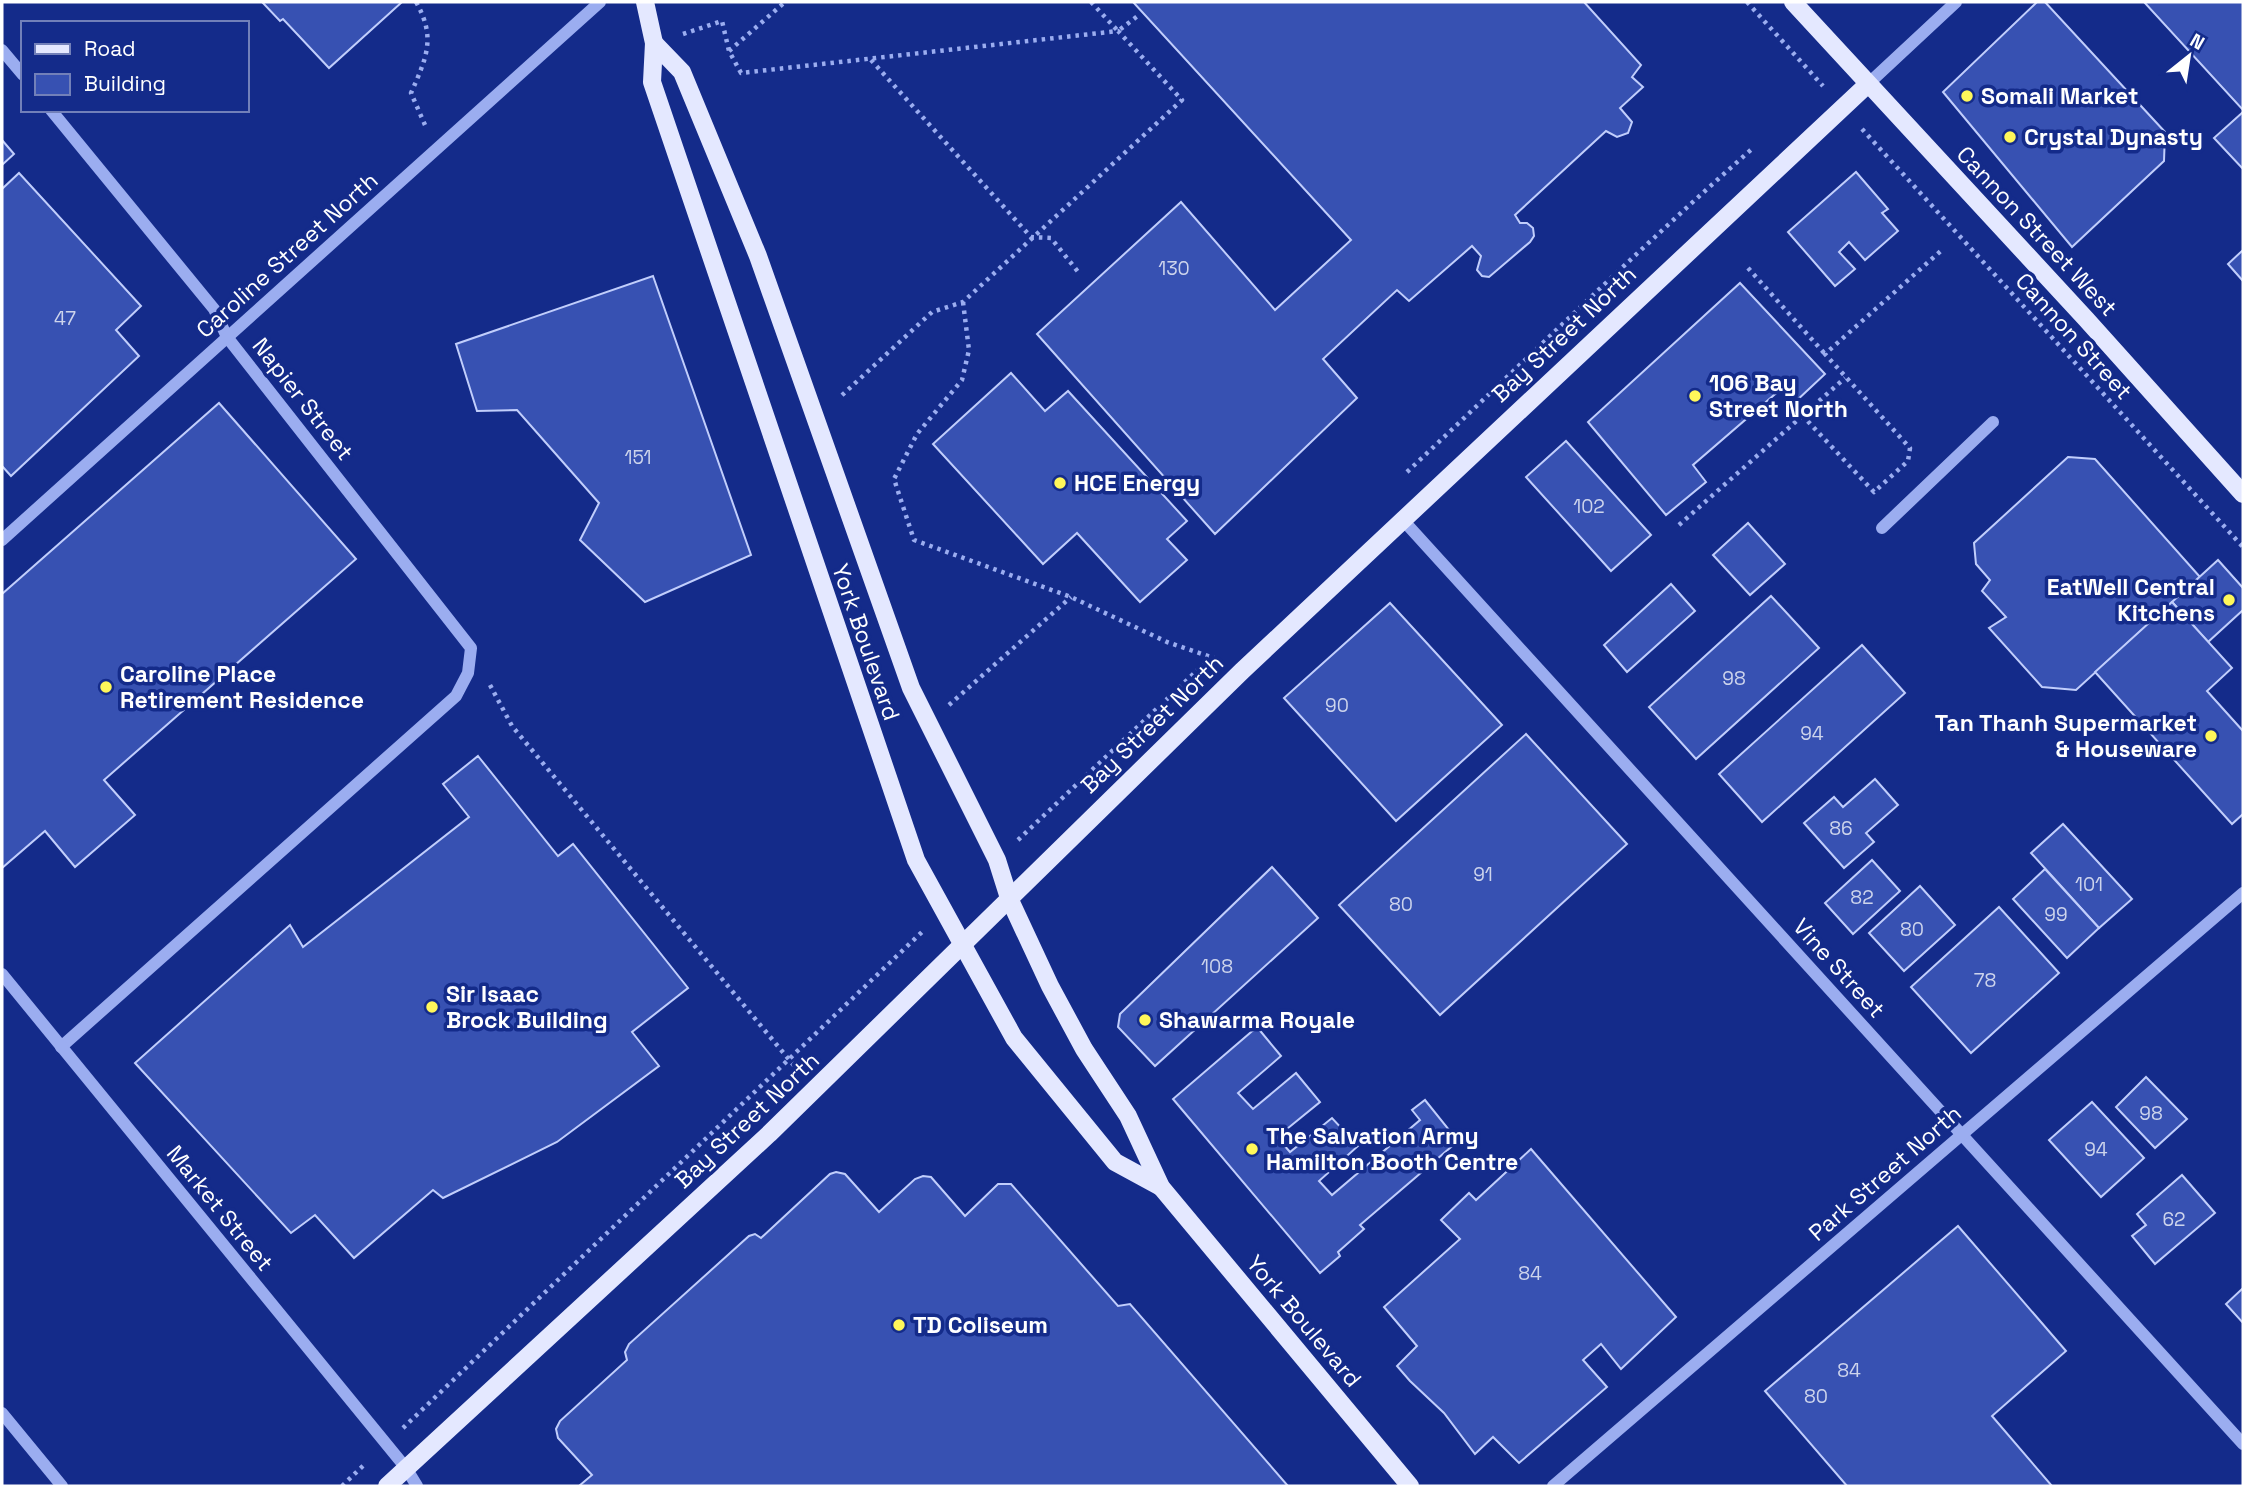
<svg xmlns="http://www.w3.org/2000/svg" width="2245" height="1488" viewBox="0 0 2245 1488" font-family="'Space Grotesk',sans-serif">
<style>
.building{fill:#3751b2;stroke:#c1cefc;stroke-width:2}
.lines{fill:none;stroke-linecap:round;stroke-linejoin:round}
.path{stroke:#9badf0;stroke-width:4.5;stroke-dasharray:3.5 5;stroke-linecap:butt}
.minor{stroke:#9badf0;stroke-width:12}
.major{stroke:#e4e8ff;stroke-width:18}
.poi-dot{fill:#fff75a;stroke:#142b8a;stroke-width:2.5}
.labels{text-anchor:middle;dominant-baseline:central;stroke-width:7;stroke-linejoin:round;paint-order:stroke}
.number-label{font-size:19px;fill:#cdd4ec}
.poi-label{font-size:23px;font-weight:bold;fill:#fff;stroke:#142b8a;text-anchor:start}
.street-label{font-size:23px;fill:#fff;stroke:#142b8a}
</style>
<rect width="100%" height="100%" fill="#142b8a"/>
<g class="building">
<polygon points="262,2 402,2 329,68 283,19 280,21"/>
<polygon points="1133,2 1584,2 1641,65 1632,77 1643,87 1620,108 1632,122 1628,133 1617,137 1606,131 1515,215 1520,223 1527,223 1533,228 1534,236 1530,242 1489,277 1482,276 1477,270 1481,256 1472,246 1409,301 1397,290 1323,359 1357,398 1215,534 1037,334 1181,202 1275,310 1351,240"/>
<polygon points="2037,2 2045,2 2165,132 2164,161 2072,247 1943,92"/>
<polygon points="2144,2 2243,2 2243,110"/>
<polygon points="2243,112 2243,169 2214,138"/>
<polygon points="2,140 14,154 2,165"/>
<polygon points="1856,172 1888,209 1882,213 1898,231 1865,260 1849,242 1839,252 1855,269 1835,286 1788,232"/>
<polygon points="19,173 141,306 116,330 139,356 11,476 2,466 2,189"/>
<polygon points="2243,250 2243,281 2228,264"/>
<polygon points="653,276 751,555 645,602 580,540 599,503 517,410 477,411 456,344"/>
<polygon points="1740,283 1825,374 1794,403 1781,389 1693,465 1706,482 1666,515 1588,422"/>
<polygon points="1011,373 1045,411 1068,391 1187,521 1167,539 1187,560 1140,602 1077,533 1043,564 933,444"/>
<polygon points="219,403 356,559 104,780 135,815 75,867 45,831 2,868 2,594"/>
<polygon points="1566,441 1651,535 1611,571 1526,477"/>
<polygon points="2068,457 2095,459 2200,577 2076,690 2042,687 1989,628 2006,617 1982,591 1990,580 1976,564 1974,543"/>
<polygon points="1748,523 1785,564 1750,595 1713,555"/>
<polygon points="2218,560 2243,588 2243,610 2208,642 2172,602"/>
<polygon points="1671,584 1695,611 1627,672 1604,645"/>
<polygon points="1771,596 1819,648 1696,759 1649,707"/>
<polygon points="2172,602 2232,668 2207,691 2243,731 2243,814 2232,824 2095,672"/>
<polygon points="1390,603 1502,725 1396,821 1284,698"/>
<polygon points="1862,645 1905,693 1762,822 1719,774"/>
<polygon points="1526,734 1627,844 1440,1015 1339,905"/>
<polygon points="478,756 558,856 573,844 688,988 632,1032 659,1066 557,1142 443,1198 433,1190 354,1258 315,1215 291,1233 135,1063 290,925 303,947 469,817 443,784"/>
<polygon points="1875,779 1898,805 1866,833 1874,842 1844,868 1804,823 1834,797 1843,807"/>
<polygon points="2063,824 2132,899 2099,928 2031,853"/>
<polygon points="1872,860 1900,891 1853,934 1825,903"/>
<polygon points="1272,867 1318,918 1155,1066 1118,1027 1120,1014"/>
<polygon points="2045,869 2099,928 2067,958 2013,899"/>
<polygon points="1920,886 1955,925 1904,971 1869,933"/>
<polygon points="1999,907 2059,973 1971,1053 1911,987"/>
<polygon points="1257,1027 1281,1056 1238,1093 1253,1109 1296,1073 1320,1102 1277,1137 1290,1152 1332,1118 1358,1146 1319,1181 1332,1195 1420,1120 1412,1110 1425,1100 1458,1141 1360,1225 1364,1229 1338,1252 1340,1256 1320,1273 1173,1099"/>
<polygon points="2146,1077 2187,1119 2155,1148 2116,1107"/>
<polygon points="2092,1102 2144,1158 2101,1197 2049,1140"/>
<polygon points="1531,1149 1676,1317 1621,1369 1601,1344 1583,1360 1607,1387 1519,1463 1493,1437 1475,1454 1444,1413 1410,1381 1397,1366 1417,1346 1384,1307 1460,1239 1441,1220 1469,1193 1476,1200"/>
<polygon points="836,1172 845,1174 879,1212 915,1179 923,1176 931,1177 965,1216 998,1184 1011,1184 1118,1306 1130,1304 1288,1486 579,1486 592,1475 558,1438 556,1429 560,1421 627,1360 625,1352 629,1344 749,1236 755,1234 761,1238 830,1174"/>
<polygon points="2182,1175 2215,1213 2155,1264 2132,1236 2146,1225 2137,1214"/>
<polygon points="1958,1226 2066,1351 1992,1416 2052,1486 1847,1486 1765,1391"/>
<polygon points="2243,1288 2243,1323 2226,1304"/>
</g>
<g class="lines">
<g class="path">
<path d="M416,2C436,37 427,57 411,93L425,125"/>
<polyline points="1091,2 1118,31 1139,15"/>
<polyline points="1747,2 1823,86"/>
<polyline points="683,34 722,21 729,51 741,73 1118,31 1182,100 963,302 932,312 839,398"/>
<polyline points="729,51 785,2"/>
<polyline points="871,60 1031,237 1051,238 1079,273"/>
<polyline points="1862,129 2243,547"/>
<polyline points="1748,268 1825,354"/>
<polyline points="963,302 969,350 962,380 917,434 894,479 914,540 1071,597 1167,642 1214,658"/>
<polyline points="1802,415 1874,492 1908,461 1910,448 1825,354 1943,249"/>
<path d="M1407,472C1522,364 1634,253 1753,148"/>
<polyline points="1679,525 1845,378"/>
<polyline points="490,685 512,726 796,1068"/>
<polyline points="949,705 1071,597"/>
<polyline points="1018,840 1205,663"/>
<polyline points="403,1428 923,931"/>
<polyline points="342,1486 366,1463"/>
</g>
<g class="minor">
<polyline points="2,50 23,75"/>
<polyline points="1868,84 1956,2"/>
<polyline points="51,110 214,309 227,337 471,648 468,673 456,696 61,1047"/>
<polyline points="1403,520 2243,1444"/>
<polyline points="1882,528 1993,422"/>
<polyline points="2,540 600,2"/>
<polyline points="2,974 406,1468 417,1486"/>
<polyline points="2,1413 62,1486"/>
<polyline points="1553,1486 2243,893"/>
</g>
<g class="major">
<polyline points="645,2 654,43 652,82 916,860 1014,1038 1115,1162 1161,1187"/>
<polyline points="1793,2 2086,319 2243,494"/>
<polyline points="654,43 682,72 758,256 911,688 997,860 1009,898 1050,986 1084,1049 1128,1116 1161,1187 1410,1486"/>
<polyline points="387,1486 769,1134 1242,671 1868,84"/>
</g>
</g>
<g class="poi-dot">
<circle cx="1967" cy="96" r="7"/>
<circle cx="2010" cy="137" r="7"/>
<circle cx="1695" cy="396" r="7"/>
<circle cx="1060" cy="483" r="7"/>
<circle cx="2229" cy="600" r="7"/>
<circle cx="106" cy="687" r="7"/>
<circle cx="2211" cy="736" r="7"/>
<circle cx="432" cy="1007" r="7"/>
<circle cx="1145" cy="1020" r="7"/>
<circle cx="1252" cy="1149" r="7"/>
<circle cx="899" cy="1325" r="7"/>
</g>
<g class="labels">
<g class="number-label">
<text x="1174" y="268">130</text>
<text x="65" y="318">47</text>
<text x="638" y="457">151</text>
<text x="1589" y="506">102</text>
<text x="1734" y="678">98</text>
<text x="1337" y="705">90</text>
<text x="1812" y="733">94</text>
<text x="1841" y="828">86</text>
<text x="1483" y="874">91</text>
<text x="2089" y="884">101</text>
<text x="1862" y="897">82</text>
<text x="1401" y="904">80</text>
<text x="2056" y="914">99</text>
<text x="1912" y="929">80</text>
<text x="1217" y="966">108</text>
<text x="1985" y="980">78</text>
<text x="2151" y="1113">98</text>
<text x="2096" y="1149">94</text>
<text x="2174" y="1219">62</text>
<text x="1530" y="1273">84</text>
<text x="1849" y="1370">84</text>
<text x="1816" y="1396">80</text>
</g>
<g class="poi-label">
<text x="1981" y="96">Somali Market</text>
<text x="2024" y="137">Crystal Dynasty</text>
<text x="1709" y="383">106 Bay<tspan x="1709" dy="26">Street North</tspan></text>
<text x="1074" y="483">HCE Energy</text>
<text x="2215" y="587" text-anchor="end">EatWell Central<tspan x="2215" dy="26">Kitchens</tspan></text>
<text x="120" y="674">Caroline Place<tspan x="120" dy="26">Retirement Residence</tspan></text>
<text x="2197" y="723" text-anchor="end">Tan Thanh Supermarket<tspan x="2197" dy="26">&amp; Houseware</tspan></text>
<text x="446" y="994">Sir Isaac<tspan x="446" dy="26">Brock Building</tspan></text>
<text x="1159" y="1020">Shawarma Royale</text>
<text x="1266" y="1136">The Salvation Army<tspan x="1266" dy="26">Hamilton Booth Centre</tspan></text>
<text x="913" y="1325">TD Coliseum</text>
</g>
<g class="street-label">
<text transform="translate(2037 231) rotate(47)">Cannon Street West</text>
<text transform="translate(287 255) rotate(-42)">Caroline Street North</text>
<text transform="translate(1564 334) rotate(-43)">Bay Street North</text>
<text transform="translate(2074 336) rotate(48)">Cannon Street</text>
<text transform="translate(303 399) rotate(52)">Napier Street</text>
<text transform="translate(866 642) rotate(71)">York Boulevard</text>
<text transform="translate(1152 724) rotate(-44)">Bay Street North</text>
<text transform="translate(1839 968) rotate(48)">Vine Street</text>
<text transform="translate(747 1120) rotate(-43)">Bay Street North</text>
<text transform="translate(1885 1173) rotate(-41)">Park Street North</text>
<text transform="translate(220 1208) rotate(51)">Market Street</text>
<text transform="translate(1304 1321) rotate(50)">York Boulevard</text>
</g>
</g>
<rect width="2245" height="1488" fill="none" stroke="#ffffff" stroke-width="7"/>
<rect x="21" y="21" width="228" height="91" fill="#142b8a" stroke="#7280b9" stroke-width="2"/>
<rect x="35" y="44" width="35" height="10" fill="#e4e8ff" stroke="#7280b9" stroke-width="2"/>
<text x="84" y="56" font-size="21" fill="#ffffff">Road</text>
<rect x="35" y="74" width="35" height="21" fill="#3751b2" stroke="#7280b9" stroke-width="2"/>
<text x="84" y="91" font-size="21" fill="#ffffff">Building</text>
<g transform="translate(2189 56) rotate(30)" stroke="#142b8a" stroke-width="5" paint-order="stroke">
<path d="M0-5L12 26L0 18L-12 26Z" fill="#ffffff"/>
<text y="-10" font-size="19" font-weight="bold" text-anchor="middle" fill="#ffffff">N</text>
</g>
</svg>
